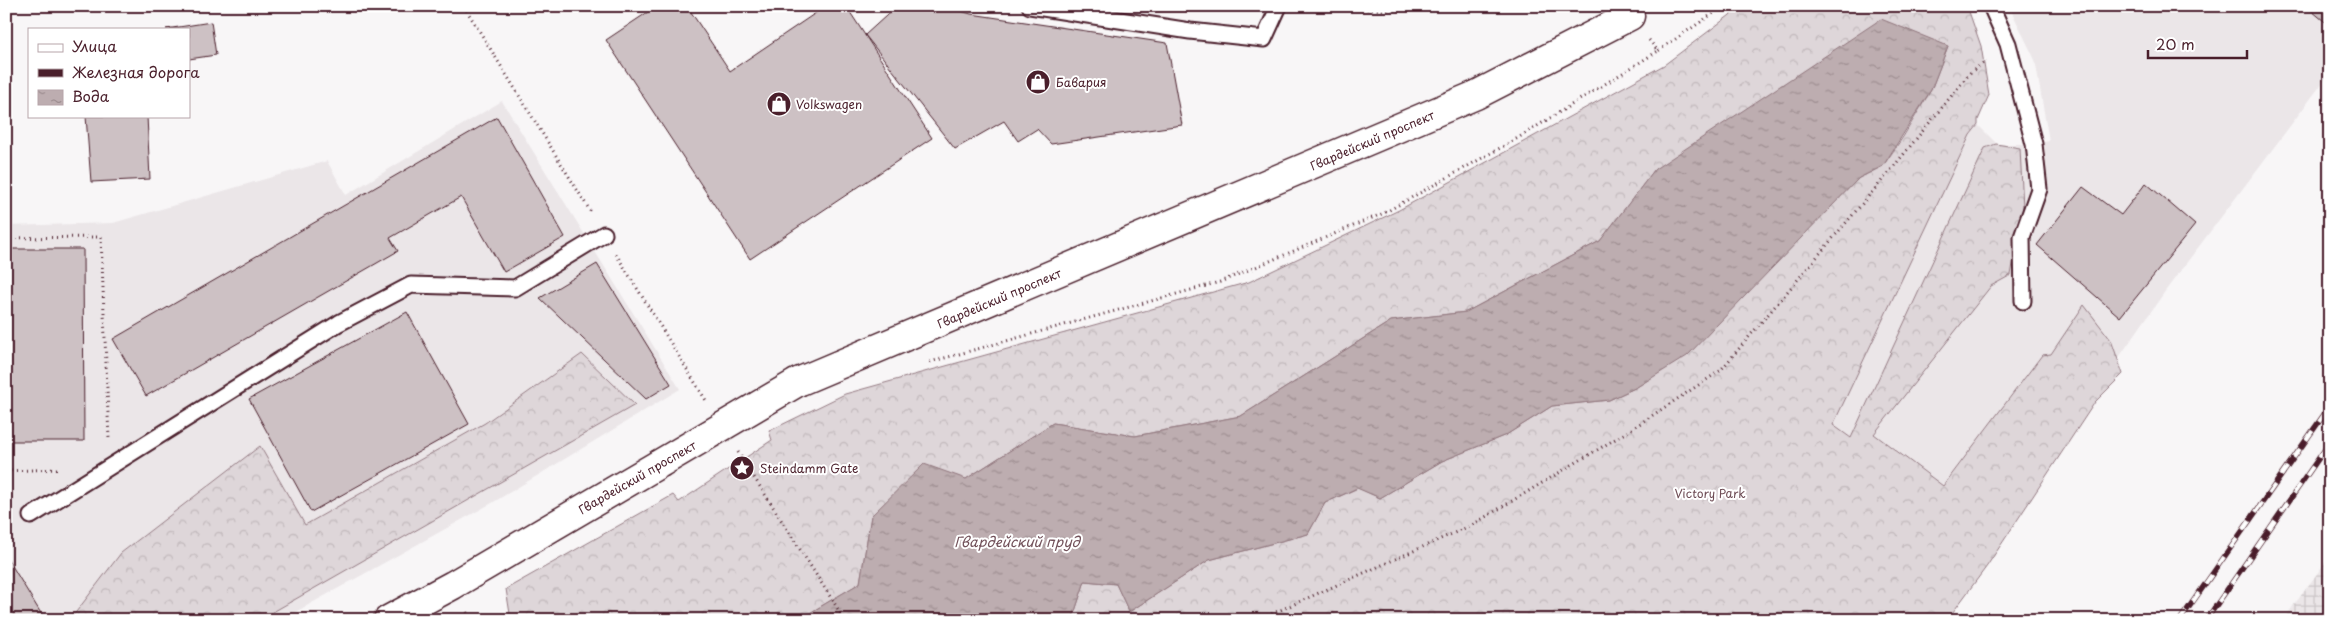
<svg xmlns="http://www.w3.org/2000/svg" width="2336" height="626" viewBox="0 0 2336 626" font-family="'Playpen Sans',sans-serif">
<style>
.built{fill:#ebe6e8}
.industrial{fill:url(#industrial-grid)}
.forest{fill:url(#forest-crowns);stroke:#947a82}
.water{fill:url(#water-ripples);stroke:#8f747b}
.building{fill:#cdc1c4;stroke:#4a1f2b}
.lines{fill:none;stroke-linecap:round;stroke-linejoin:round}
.lane-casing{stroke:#4a1f2b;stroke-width:19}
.street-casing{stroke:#4a1f2b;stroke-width:31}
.path{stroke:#4a1f2b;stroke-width:3;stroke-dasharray:1 4;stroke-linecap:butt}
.lane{stroke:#fff;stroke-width:15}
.street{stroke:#fff;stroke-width:28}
.rail-casing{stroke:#4a1f2b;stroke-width:5.5}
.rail{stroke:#fff;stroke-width:4;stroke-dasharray:11;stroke-linecap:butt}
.street-bridge-casing{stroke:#4a1f2b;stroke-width:31;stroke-linecap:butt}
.street-bridge{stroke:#fff;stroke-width:28}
.labels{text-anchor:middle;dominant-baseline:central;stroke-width:4;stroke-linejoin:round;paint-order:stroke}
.poi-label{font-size:12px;fill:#4a1f2b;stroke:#fff;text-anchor:start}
.street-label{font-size:12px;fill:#4a1f2b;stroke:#fff}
.park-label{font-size:12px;fill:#6f4d56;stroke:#fff}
.water-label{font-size:14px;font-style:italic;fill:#72515a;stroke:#fff}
</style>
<defs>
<pattern id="industrial-grid" width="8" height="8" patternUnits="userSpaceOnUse" patternTransform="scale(1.25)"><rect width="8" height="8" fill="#ebe6e8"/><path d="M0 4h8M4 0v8" fill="none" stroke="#cbc5c7"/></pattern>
<pattern id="forest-crowns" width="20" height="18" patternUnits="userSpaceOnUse" patternTransform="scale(1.25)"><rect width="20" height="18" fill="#ded6d9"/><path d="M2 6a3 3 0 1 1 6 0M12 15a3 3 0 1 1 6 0" fill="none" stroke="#c0b7ba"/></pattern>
<pattern id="water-ripples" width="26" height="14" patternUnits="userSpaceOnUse" patternTransform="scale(1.25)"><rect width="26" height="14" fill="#bdadb0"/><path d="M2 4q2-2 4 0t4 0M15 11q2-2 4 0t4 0" fill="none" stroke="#9c8c8f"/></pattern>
</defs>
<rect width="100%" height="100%" fill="#f8f6f7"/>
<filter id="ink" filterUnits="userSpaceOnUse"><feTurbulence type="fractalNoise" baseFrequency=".02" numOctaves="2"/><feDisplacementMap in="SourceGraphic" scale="10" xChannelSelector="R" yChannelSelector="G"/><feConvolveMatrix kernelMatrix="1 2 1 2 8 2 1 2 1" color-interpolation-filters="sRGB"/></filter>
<g filter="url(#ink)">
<g class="built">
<polygon points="2009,6 2330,6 2330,73 2166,290 1990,542 1780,386 1978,125 1997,144 2034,144 2049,141 2035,60"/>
<polygon points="502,101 680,389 492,503 281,620 6,620 6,226 113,223 327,161 346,195"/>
</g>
<polygon class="industrial" points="2330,556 2330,620 2283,620"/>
<g class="forest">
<polygon points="1742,6 1967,6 1981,46 1989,95 1978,120 1978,125 1970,135 1833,425 1851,438 1985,148 1996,144 2020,148 2023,208 2011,275 1991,286 1874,434 1943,486 2042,355 2051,354 2084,305 2111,340 2123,374 2095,402 1987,566 1947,620 1072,620 1085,581 1116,584 1129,612 1209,560 1308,534 1325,503 1358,488 1380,498 1442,461 1506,435 1552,406 1609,400 1637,387 1652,377 1859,178 1883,166 1903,137 1931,90 1948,46 1655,169 1600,241 1466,312 1391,321 1241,416 1135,436 1053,423 966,479 871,516 860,583 798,620 511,620 506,589 673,495 679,502 772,440 769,431 845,394 1249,282 1399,210 1664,65"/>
<polygon points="582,354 635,405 259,620 70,620 121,553 260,446 305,525 485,423"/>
</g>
<polygon class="water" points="1881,19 1948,46 1931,90 1883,166 1859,178 1687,356 1637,387 1609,400 1552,406 1506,435 1442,461 1380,498 1357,488 1325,503 1308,534 1209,560 1129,612 1116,584 1085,581 1072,620 798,620 860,583 871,516 924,464 966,479 1053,423 1135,436 1241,416 1391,321 1466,312 1600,241 1655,169"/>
<g class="building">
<polygon points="657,6 687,6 730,71 826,6 846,6 932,138 750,259 606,40"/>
<polygon points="897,6 944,6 971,14 1167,43 1182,125 1051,144 1037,129 1018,141 1004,121 955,149 865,35"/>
<polygon points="2306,6 2330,6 2330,26"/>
<polygon points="211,22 216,55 189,59 189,29 166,29"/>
<polygon points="86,116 147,116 150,179 91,182"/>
<polygon points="497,117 565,237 504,272 461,197 390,238 398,251 146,396 113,339"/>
<polygon points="2146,183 2195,225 2120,317 2037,245 2083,187 2121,215"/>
<polygon points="6,249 83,249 84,441 6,441"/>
<polygon points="597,264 671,384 646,399 540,298"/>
<polygon points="407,312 469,424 311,512 249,399"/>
<polygon points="6,556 45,620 6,620"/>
</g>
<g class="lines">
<defs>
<g id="lane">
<polyline points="1030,6 1190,31 1264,39 1279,6"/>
<polyline points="1991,6 2008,44 2034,144 2039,189 2022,237 2023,301"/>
<polyline points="31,516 339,323 411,285 515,288 604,234"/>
</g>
<g id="street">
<polyline points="798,382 1476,95 1630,16"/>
<polyline points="388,620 453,585 659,464"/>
</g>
</defs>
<use href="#lane" class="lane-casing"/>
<use href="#street" class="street-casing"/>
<g class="path">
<polyline points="464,6 592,214"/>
<polyline points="1337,6 1382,10 1487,6"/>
<polyline points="1649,40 1658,51 1724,6"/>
<polyline points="6,238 101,237 109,439"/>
<polyline points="616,254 707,402"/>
<polyline points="930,362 1220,282 1384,213 1518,138 1658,51"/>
<polyline points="738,452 845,620"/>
<polyline points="6,471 58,469"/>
<polyline points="467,612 471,620"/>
<polyline points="1258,620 1472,525 1627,432 1720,371 1890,171 1970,73 1986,61"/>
</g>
<use href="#lane" class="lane"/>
<use href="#street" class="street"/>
<defs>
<g id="rail">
<polyline points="2180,620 2330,406"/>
<polyline points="2206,620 2330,442"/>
</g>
</defs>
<use href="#rail" class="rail-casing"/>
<use href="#rail" class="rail"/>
<defs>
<polyline id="street-bridge" points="659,464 798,382"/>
</defs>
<use href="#street-bridge" class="street-bridge-casing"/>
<use href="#street-bridge" class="street-bridge"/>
</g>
</g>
<defs>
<symbol id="shop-disc" viewBox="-11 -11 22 22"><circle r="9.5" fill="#4a1f2b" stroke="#fff"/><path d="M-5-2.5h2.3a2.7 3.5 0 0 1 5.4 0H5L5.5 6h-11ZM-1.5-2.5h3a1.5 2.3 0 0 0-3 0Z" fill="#fff"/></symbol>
<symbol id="sight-disc" viewBox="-11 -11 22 22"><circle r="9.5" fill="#4a1f2b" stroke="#fff"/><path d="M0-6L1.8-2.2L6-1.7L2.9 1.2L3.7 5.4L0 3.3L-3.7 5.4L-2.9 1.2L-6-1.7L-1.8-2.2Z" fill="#fff"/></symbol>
</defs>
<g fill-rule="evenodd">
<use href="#shop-disc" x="1024" y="68" width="28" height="28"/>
<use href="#shop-disc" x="765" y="90" width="28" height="28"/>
<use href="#sight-disc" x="728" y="454" width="28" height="28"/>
</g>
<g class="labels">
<g class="poi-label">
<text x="1056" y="82">Бавария</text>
<text x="796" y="104">Volkswagen</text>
<text x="760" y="468">Steindamm Gate</text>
</g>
<g class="street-label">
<text transform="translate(1372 140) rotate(-23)">Гвардейский проспект</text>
<text transform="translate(999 298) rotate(-23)">Гвардейский проспект</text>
<text transform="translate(637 477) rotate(-30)">Гвардейский проспект</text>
</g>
<g class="park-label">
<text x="1710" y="493">Victory Park</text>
</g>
<g class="water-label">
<text x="1017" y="541">Гвардейский пруд</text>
</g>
</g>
<rect width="2336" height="626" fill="none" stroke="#fff" stroke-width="25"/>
<rect x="12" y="12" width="2311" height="601" fill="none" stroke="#4a1f2b" stroke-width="2" filter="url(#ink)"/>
<rect x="28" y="28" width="162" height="90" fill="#ffffff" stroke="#b7a5aa"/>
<rect x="38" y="44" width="25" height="8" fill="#ffffff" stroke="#b7a5aa"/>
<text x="72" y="52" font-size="15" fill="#4a1f2b">Улица</text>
<rect x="38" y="69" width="25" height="8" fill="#4a1f2b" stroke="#b7a5aa"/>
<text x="72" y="78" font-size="15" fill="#4a1f2b">Железная дорога</text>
<rect x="38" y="90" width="25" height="15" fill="url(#water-ripples)" stroke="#b7a5aa"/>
<text x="72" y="102" font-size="15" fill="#4a1f2b">Вода</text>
<path d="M2148 50v8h99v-8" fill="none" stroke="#4a1f2b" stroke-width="2.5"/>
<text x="2156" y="50" font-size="15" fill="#4a1f2b" stroke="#ffffff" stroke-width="4" paint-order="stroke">20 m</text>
</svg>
